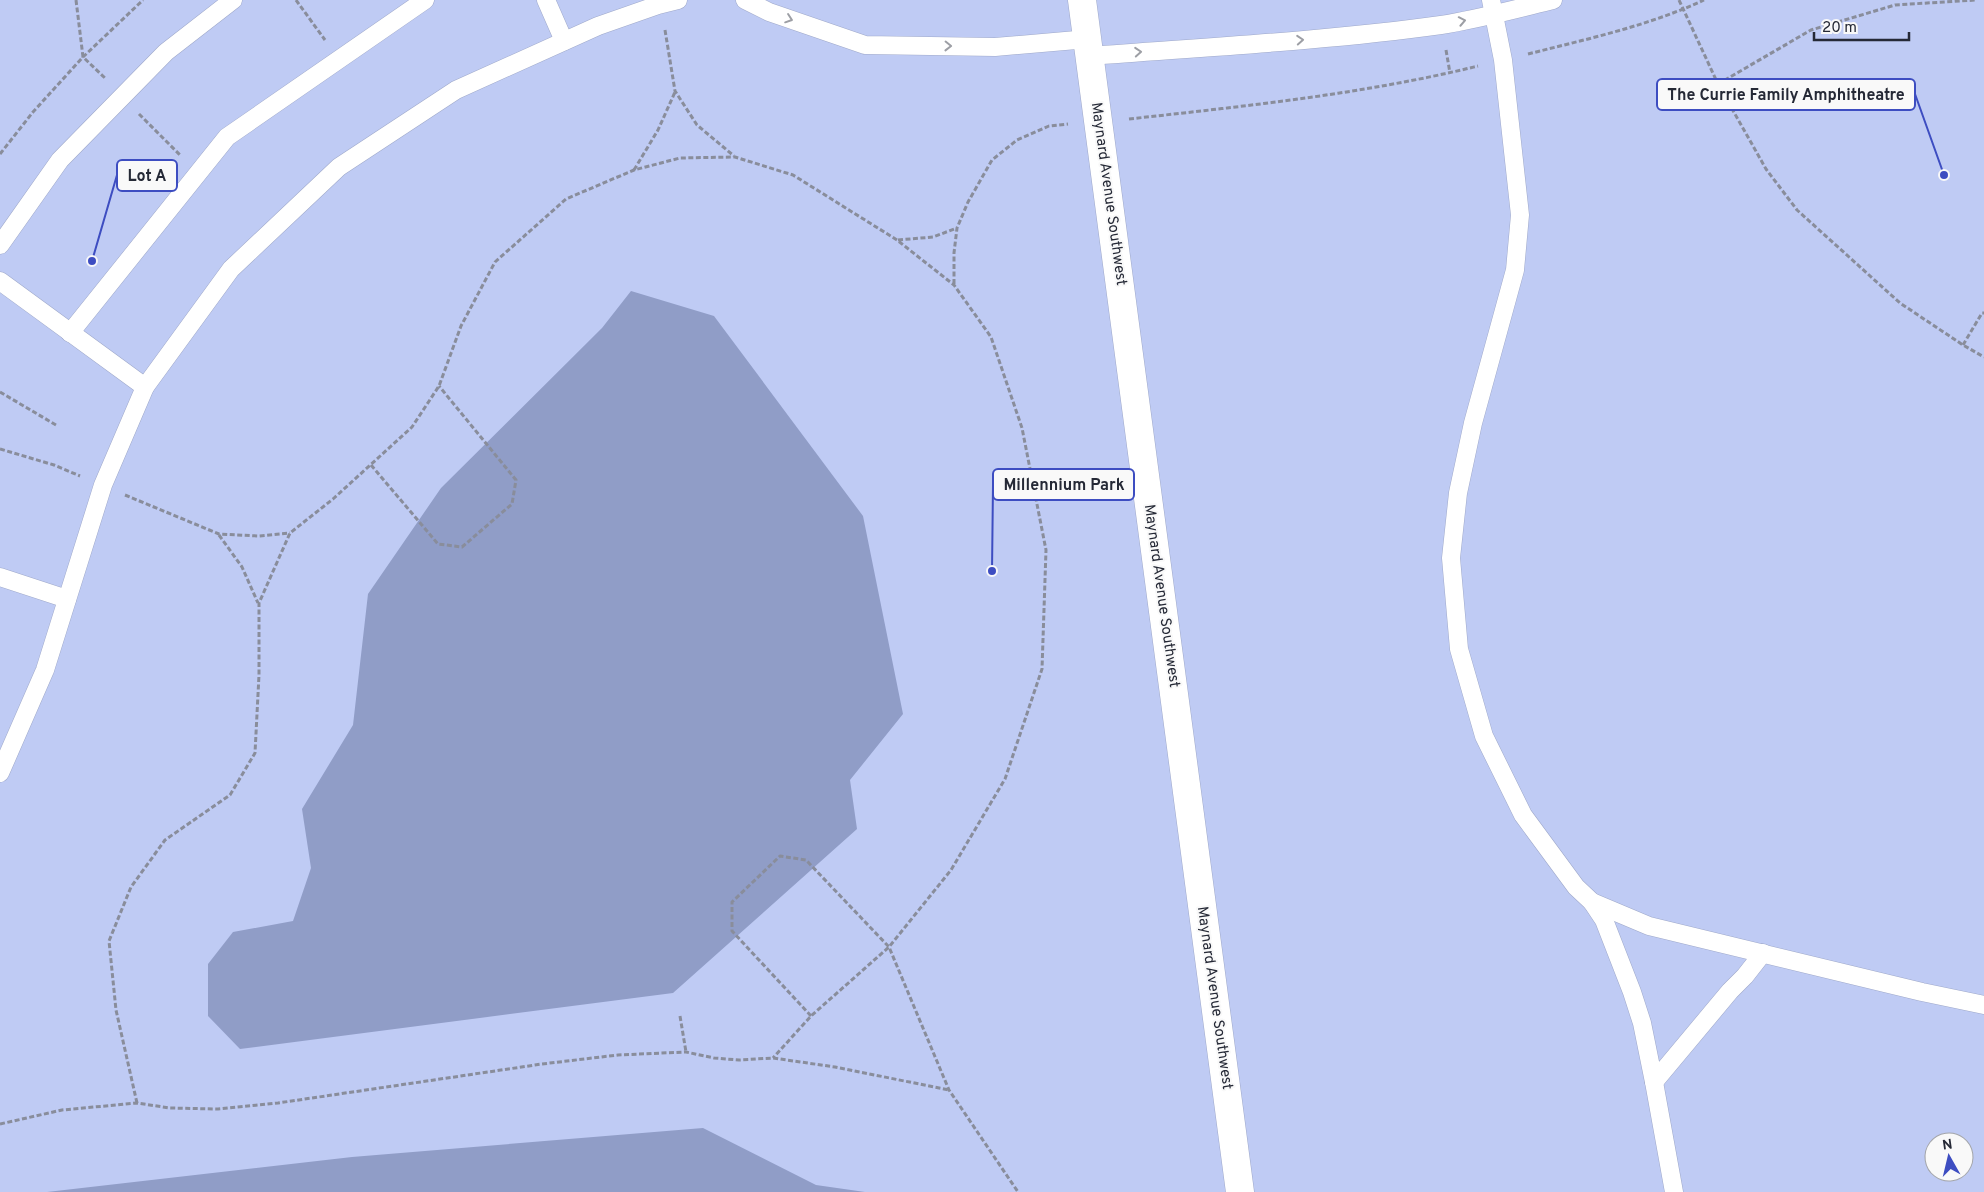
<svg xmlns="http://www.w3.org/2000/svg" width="1984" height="1192" viewBox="0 0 1984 1192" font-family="Overpass,sans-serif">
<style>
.green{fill:#bfcbf4;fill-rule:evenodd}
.water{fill:#909dc7}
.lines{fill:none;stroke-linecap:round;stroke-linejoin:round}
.lane-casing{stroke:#9fa9ca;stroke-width:19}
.street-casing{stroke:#9fa9ca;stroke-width:29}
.path{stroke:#898d9b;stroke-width:3;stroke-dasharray:5 2.5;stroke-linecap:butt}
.lane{stroke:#fff;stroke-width:18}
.street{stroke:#fff;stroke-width:28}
.oneway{stroke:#9d9fa5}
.labels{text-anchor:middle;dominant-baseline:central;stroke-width:4;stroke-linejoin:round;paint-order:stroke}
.street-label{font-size:15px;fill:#252936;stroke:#f9f9f9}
.leader{fill:none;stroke:#3d4dc1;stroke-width:2}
.callout-dot{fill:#3d4dc1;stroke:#f9f9f9;stroke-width:2}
.callout{fill:#f9f9f9;stroke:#3d4dc1;stroke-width:2}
.callout-label{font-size:16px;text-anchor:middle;font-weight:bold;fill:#252936}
</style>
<rect width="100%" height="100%" fill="#e7ebfa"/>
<path class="green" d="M0,0H1984V1192H0ZM1934,1142H1964V1172H1934Z"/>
<g class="water">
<polygon points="631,291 714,316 863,516 903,714 850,780 857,829 673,993 240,1049 208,1016 208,964 233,932 293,921 311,868 302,809 353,725 368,594 441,488 602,328"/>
<polygon points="703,1128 816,1185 865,1192 47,1192 352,1157"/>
</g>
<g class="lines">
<defs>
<g id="lane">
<polyline points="546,0 564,41"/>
<polyline points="745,0 769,12 865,45 995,47 1088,39"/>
<polyline points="1491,0 1503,60 1520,215 1515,270 1473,423 1458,493 1451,558 1459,649 1484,736 1523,815 1576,887 1592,902 1649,926 1922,992 1984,1005"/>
<path d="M1090,56C1207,47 1325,41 1441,25C1479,19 1516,9 1553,0"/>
<polyline points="0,245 60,160 166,52 233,0"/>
<polyline points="0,281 145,387"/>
<polyline points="70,333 227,137 425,0"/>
<polyline points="0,577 67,599"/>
<polyline points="0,773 45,670 103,485 145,387 231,269 339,167 456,90 598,26 658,5 678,0"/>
<polyline points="1592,902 1604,920 1632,992 1642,1023 1654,1082 1730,991 1745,976 1763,953"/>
<polyline points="1654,1082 1674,1192"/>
</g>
<polyline id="street" points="1082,0 1240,1192"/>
</defs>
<use href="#lane" class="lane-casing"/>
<use href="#street" class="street-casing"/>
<g class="path">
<polyline points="76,0 83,57 106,79"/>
<polyline points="296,0 325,40"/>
<polyline points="1679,0 1718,84 1766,169 1797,210 1900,303 1963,345 1984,357"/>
<polyline points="665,30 675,91 697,125 734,156"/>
<polyline points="1446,50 1450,73"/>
<path d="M1528,54C1587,39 1648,26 1704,0"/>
<polyline points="1718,84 1811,30 1895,5 1976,0"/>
<polyline points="139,114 181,156"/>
<path d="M1129,119C1246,106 1364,94 1478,66"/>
<polyline points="0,154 33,112 83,57 143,0"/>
<polyline points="634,170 658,130 675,92"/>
<polyline points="898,240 933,237 957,228"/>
<polyline points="954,284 954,253 957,228 968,202 992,160 1017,140 1049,126 1068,124"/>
<polyline points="1963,345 1982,313 1984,313"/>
<polyline points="0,392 56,425"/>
<polyline points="0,449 54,465 80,476"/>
<polyline points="371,465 438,544 462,547 512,504 516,480 439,386"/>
<polyline points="125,495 219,534 259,536 290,533"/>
<polyline points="219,535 242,567 258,603"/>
<polyline points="680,1016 686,1052"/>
<polyline points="811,1016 732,931 732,902 780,856 806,860 889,947 949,1090 1018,1192"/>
<polyline points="137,1103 116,1010 109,941 131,887 165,840 230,795 255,753 259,675 259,603 290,533 333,499 412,427 439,386 461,326 495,262 566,199 634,170 680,158 735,157 793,175 897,240 954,285 991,337 1022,428 1046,550 1042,669 1005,779 951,870 889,947 811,1016 773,1058"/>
<polyline points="0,1124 62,1110 137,1103 170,1108 218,1109 278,1103 542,1064 618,1055 686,1052 714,1058 739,1060 773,1058 835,1067 949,1090"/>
</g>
<use href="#lane" class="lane"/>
<use href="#street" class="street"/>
</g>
<defs><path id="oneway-chevron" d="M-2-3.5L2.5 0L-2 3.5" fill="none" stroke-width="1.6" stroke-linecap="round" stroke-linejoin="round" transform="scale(1.25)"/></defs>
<g class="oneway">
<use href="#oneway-chevron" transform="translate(789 19) rotate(19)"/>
<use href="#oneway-chevron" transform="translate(1462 21) rotate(-11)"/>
<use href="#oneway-chevron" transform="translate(1300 40) rotate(-4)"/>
<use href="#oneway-chevron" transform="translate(948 46) rotate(1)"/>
<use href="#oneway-chevron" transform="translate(1138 52) rotate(-4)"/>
</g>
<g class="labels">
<g class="street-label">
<text transform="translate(1108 194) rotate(82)">Maynard Avenue Southwest</text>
<text transform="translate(1161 596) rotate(82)">Maynard Avenue Southwest</text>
<text transform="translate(1214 998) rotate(82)">Maynard Avenue Southwest</text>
</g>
</g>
<path class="leader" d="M1944 175L1915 94M92 261L117 175M992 571L993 485"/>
<g class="callout-dot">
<circle cx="1944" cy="175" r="5"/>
<circle cx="92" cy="261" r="5"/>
<circle cx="992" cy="571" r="5"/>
</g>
<g class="callout">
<rect x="1657" y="79" width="258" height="31" rx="5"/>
<rect x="117" y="160" width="60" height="31" rx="5"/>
<rect x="993" y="469" width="141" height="31" rx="5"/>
</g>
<g class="callout-label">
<text x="1786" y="100">The Currie Family Amphitheatre</text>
<text x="147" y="181">Lot A</text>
<text x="1064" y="490">Millennium Park</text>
</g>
<g transform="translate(1949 1157) rotate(352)"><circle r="24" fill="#f9f9f9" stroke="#a4a6ab"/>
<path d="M0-4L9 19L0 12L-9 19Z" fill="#3d4dc1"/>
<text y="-8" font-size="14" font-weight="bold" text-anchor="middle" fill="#252936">N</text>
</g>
<path d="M1814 32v8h95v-8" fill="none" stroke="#252936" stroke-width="2.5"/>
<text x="1822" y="32" font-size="15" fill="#252936" stroke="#f9f9f9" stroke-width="4" paint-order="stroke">20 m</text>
</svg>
